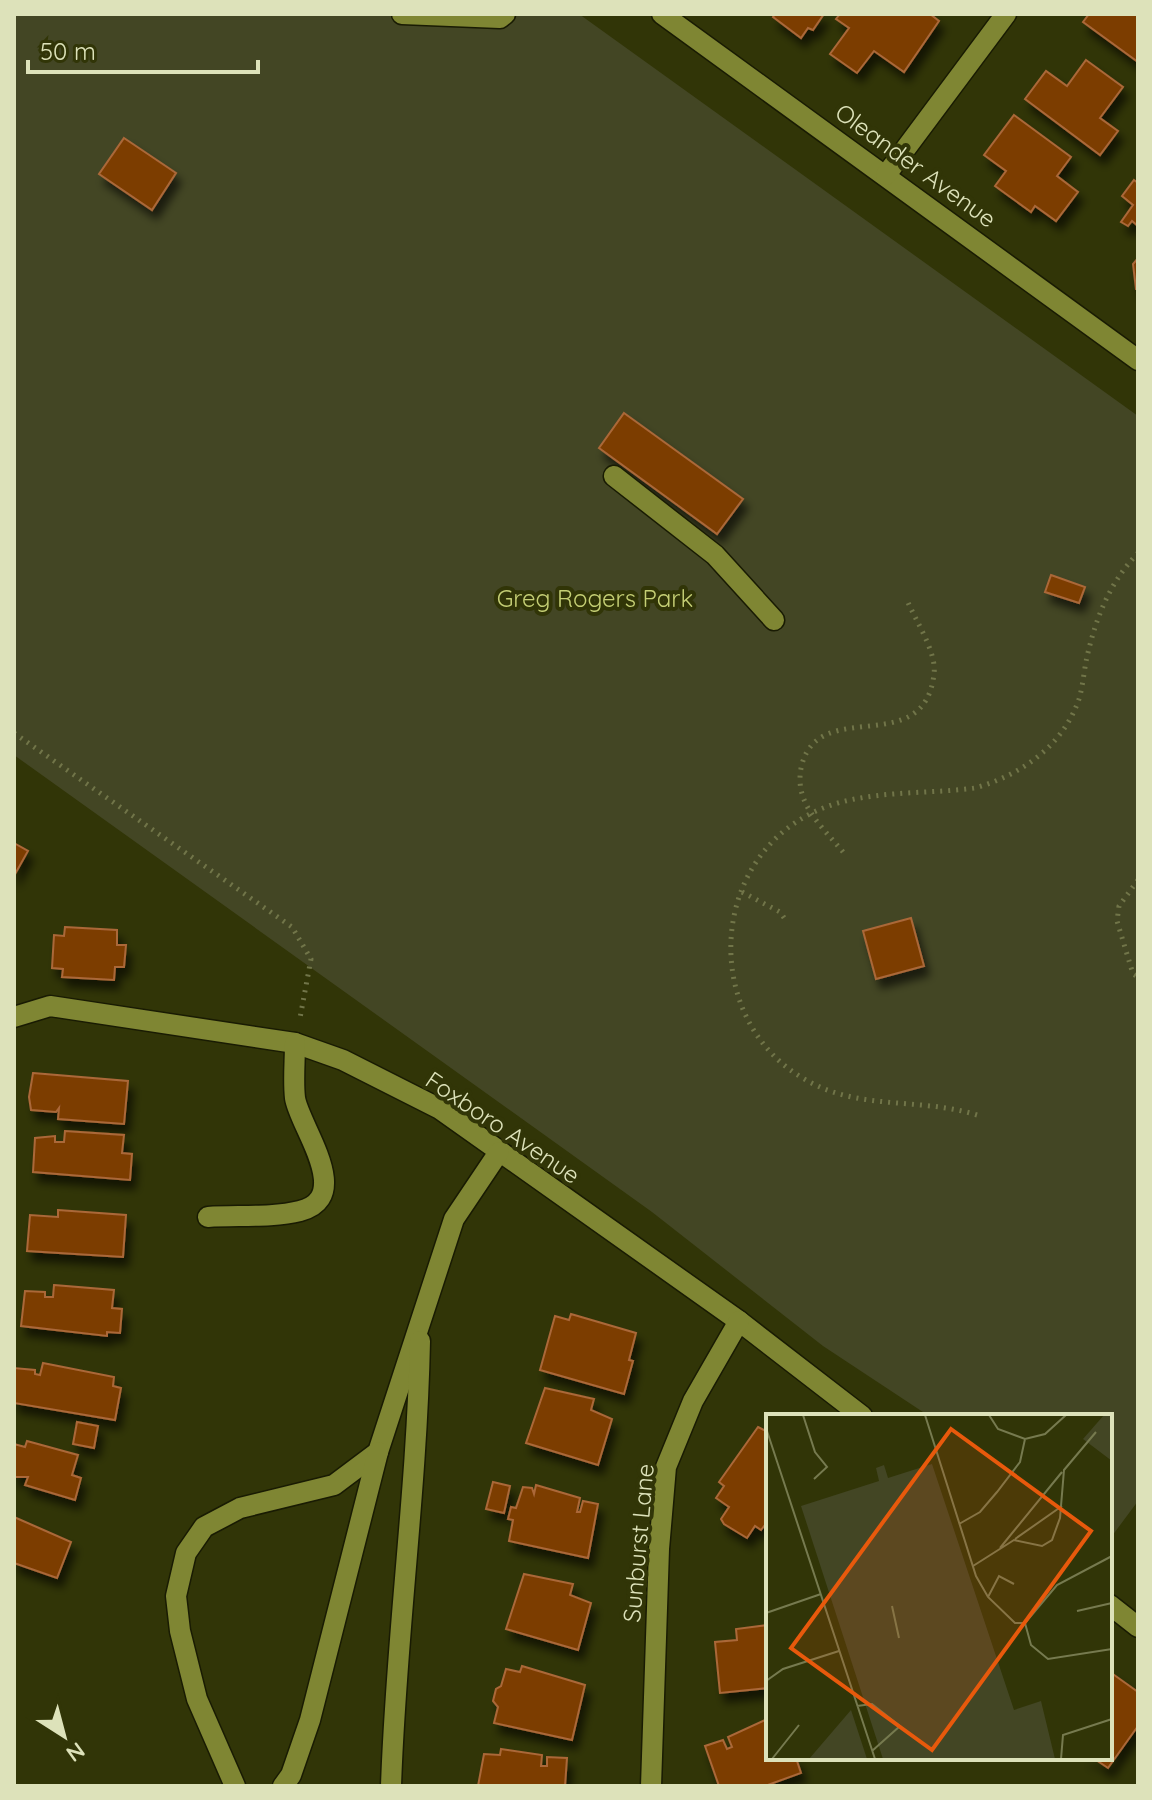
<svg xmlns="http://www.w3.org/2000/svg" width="1152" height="1800" viewBox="0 0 1152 1800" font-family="Quicksand,sans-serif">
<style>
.green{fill:#434624}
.building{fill:#7c3d03;stroke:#ab6839;stroke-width:2;filter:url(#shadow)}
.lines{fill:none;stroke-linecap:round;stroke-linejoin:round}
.minor-casing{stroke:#191b03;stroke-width:23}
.path{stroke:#717549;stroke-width:5;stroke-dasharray:2 6;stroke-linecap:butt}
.minor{stroke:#7f8633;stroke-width:20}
.labels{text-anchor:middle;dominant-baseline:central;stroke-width:8;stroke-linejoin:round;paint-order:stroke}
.street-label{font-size:24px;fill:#dde2ba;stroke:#313507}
.park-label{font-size:24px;fill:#c5cf75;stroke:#313507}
.inset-road{fill:none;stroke:#767a4f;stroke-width:2}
.view{fill:#e8590c;fill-opacity:0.15;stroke:#e8590c;stroke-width:4}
.inset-edge{fill:none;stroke:#dde2ba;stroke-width:4}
</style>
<defs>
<filter id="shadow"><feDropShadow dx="5" dy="9" stdDeviation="4" flood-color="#0009"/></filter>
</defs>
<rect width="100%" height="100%" fill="#313507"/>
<polygon class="green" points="14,14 579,14 1138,416 1138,1501 1112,1536 1110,1416 929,1416 823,1346 652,1212 14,755"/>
<g class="building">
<polygon points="775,14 824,14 813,30 808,28 801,38 773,17"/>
<polygon points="840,14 930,14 939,21 904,72 874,51 857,73 830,54 849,28 836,19"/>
<polygon points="1089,14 1138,14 1138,62 1083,22"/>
<polygon points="1086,60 1123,87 1100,118 1118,131 1100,155 1025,99 1046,71 1067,86"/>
<polygon points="1014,115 1071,157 1057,176 1078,192 1056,221 1035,206 1031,212 995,186 1006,171 984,155"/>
<polygon points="124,138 176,173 152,210 99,174"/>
<polygon points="1134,180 1138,183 1138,226 1132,221 1128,226 1121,222 1133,205 1122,196"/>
<polygon points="1138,258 1138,289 1136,289 1133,264"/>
<polygon points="624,413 743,499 717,534 599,448"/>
<polygon points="1051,575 1085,587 1079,603 1045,592"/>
<polygon points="14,843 28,851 14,876"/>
<polygon points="911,918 924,966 876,979 863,931"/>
<polygon points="65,927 117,930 117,945 126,945 124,967 115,967 114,980 62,977 63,969 52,968 54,935 64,936"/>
<polygon points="33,1073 128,1081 124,1124 58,1119 59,1108 56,1112 31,1110 29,1097"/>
<polygon points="65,1131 124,1135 122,1153 132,1154 130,1180 33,1172 35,1138 55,1136 55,1142 64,1142"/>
<polygon points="58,1210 126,1215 123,1257 27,1251 30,1215 58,1217"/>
<polygon points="54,1285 114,1290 112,1308 122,1309 120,1333 107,1332 107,1336 21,1326 25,1291 45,1292 45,1297 53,1297"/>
<polygon points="571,1314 636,1333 629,1360 633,1361 624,1394 540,1370 555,1316 569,1320"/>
<polygon points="43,1363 114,1377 113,1386 121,1388 115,1420 14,1403 14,1368 35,1370 35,1374 40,1375"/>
<polygon points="545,1388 594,1399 591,1410 612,1419 598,1465 526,1443"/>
<polygon points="77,1422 98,1426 94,1448 73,1444"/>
<polygon points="758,1427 768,1432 768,1521 761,1530 755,1526 747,1538 724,1524 721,1519 729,1507 716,1498 724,1486 719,1482"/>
<polygon points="14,1441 14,1444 25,1447 27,1441 78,1455 72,1475 81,1478 75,1500 25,1485 28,1477 14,1477"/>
<polygon points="493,1482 510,1486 504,1513 486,1509"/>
<polygon points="536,1485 580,1498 577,1512 580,1512 583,1501 598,1504 588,1558 509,1541 513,1520 508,1519 511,1507 516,1508 523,1487 532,1488 534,1494"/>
<polygon points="14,1517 71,1542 57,1578 14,1563"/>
<polygon points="524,1574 573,1584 570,1595 591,1603 578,1650 506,1629"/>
<polygon points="768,1625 768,1688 720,1693 715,1642 737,1640 736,1629"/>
<polygon points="522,1666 585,1685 572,1740 494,1723 498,1707 493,1701 496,1689 501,1686 506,1669 520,1672"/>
<polygon points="1110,1672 1138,1692 1138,1726 1108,1768 1093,1758 1084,1758 1110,1758"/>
<polygon points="765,1720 768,1758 796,1758 801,1773 765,1786 719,1786 705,1746 723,1740 727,1749 732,1747 728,1737"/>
<polygon points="501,1749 542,1755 541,1766 547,1766 547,1757 567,1758 565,1786 478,1786 484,1754 500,1755"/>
</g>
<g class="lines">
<defs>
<g id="minor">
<polyline points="402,14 500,18 505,14"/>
<polyline points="662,14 1138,360"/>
<polyline points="886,175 1006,14"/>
<polyline points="614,476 715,555 774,620"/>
<polyline points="14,1017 50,1006 295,1043 343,1060 440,1109 739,1321 862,1416"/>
<path d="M208,1217C237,1215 272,1218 300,1211C355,1197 299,1126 295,1098C293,1081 295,1061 295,1043"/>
<polyline points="1110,1605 1138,1627"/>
<polyline points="235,1786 197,1699 180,1631 176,1596 186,1553 204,1527 240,1508 334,1485 378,1452 454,1219 499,1152"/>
<polyline points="283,1786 291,1775 310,1720 378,1452"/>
<path d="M391,1786C396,1637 417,1490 420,1341"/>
<polyline points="651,1786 659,1549 666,1467 693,1401 739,1321"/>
</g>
</defs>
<use href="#minor" class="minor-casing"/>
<g class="path">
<polyline points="14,733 292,927 311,959 300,1018"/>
<path d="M843,852C821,825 792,802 802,764C821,696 924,760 934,674C937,652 915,620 907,600"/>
<polyline points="1138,880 1119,906 1117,921 1133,974 1138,977"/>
<polyline points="742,892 780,912 787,922"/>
<path d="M977,1115C919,1097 860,1111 806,1080C703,1023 706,863 814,812C862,789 923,795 975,788C1021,775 1063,746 1079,699C1083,686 1084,670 1087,657C1096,617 1110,582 1138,553"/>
</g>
<use href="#minor" class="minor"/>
</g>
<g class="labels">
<g class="street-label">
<text transform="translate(916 165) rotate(36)">Oleander Avenue</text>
<text transform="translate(503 1127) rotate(34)">Foxboro Avenue</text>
<text transform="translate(638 1543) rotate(-85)">Sunburst Lane</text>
</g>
<g class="park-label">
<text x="595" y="598">Greg Rogers Park</text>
</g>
</g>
<g transform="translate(766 1414)">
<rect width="346" height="346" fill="#313507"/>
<path d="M338,1H346V47L317,25ZM166,50L248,296L275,287L289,345H117L35,92L113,67L110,54L118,51L122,64ZM85,296L101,345H43Z" fill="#434624"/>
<path class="inset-road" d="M37,1L49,38L61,53L48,65M159,1L210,162L222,183L249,209H259M223,1L232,15L259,25L279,20L300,1M0,14L109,345M193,110L214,98L231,78L254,48L259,25M249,125L296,92M234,134L296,58M207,152L248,126L276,132L286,126L294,104L298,56L330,18M222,183L233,162L248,170M126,192L133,224M311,197L346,189M0,199L55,180M259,209L291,171L346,142M259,209L265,231L282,245L346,235M0,267L17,255L73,237M91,292L106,290L134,312L106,337M6,345L33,311M295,345L297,321L346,305"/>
<path class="view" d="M185,15L325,117L166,336L25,234Z"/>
<rect width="346" height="346" class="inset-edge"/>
</g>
<rect width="1152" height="1800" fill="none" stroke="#dde2ba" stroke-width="32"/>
<g transform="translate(64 1736) rotate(144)" stroke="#313507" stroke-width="6" paint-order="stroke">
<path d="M0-6L14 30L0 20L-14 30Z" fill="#dde2ba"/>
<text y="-12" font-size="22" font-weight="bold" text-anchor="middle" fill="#dde2ba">N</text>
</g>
<path d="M28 60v12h230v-12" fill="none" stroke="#dde2ba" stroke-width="4"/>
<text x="40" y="60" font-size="24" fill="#dde2ba" stroke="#313507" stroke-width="6" paint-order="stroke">50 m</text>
</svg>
